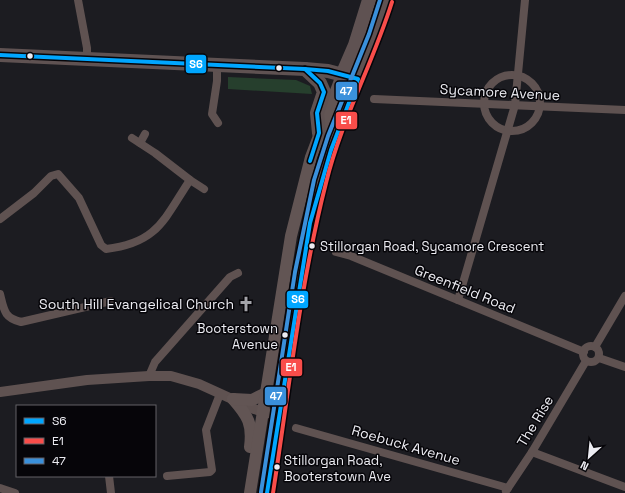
<svg xmlns="http://www.w3.org/2000/svg" width="625" height="493" viewBox="0 0 625 493" font-family="'Space Grotesk',sans-serif">
<style>
.green{fill:#263f2d}
.lines{fill:none;stroke-linecap:round;stroke-linejoin:round}
.minor{stroke:#5f5251;stroke-width:8}
.tertiary{stroke:#5f5251;stroke-width:10}
.secondary{stroke:#625554;stroke-width:12}
.trunk{stroke:#5f5252;stroke-width:14}
.bus-1-casing{stroke:#060509;stroke-width:7}
.bus-2-casing{stroke:#060509;stroke-width:7}
.bus-3-casing{stroke:#060509;stroke-width:7}
.bus-1{stroke:#00a6ff;stroke-width:4}
.bus-2{stroke:#f94d4a;stroke-width:4}
.bus-3{stroke:#3a90db;stroke-width:4}
.bus-dot{fill:#ececf2;stroke:#060509;stroke-width:1.5}
.labels{text-anchor:middle;dominant-baseline:central;stroke-width:3;stroke-linejoin:round;paint-order:stroke}
.bus-label{font-size:13px;fill:#ececf2;stroke:#060509;text-anchor:start}
.street-label{font-size:14px;fill:#ececf2;stroke:#060509}
.poi-label{font-size:14px;fill:#ececf2;stroke:#060509;text-anchor:end}
.line-badge{stroke:#060509;stroke-width:1.5}
.badge-label{font-size:11px;text-anchor:middle;font-weight:bold;fill:#fff}
</style>
<rect width="100%" height="100%" fill="#1c1c21"/>
<polygon class="green" points="228,77 296,80 310,86 312,94 228,89"/>
<g class="lines">
<g class="minor">
<polyline points="78,0 87,48 87,59"/>
<polyline points="217,65 217,81 212,114 218,123"/>
<circle cx="512" cy="103" r="28"/>
<polyline points="374,99 625,110"/>
<polyline points="140,143 145,134"/>
<polyline points="190,180 204,189"/>
<path d="M0,219L34,193L51,176L58,174L79,198L101,245L106,249C158,243 164,219 190,180L155,153L132,138"/>
<polyline points="336,252 351,256 584,352"/>
<path d="M0,294C4,310 4,318 21,322L111,301"/>
<polyline points="458,300 515,105 525,0"/>
<circle cx="591" cy="354" r="8"/>
<polyline points="595,347 625,296"/>
<polyline points="599,358 625,367"/>
<polyline points="149,376 155,362 230,277 238,273"/>
<polyline points="296,428 508,488"/>
<polyline points="532,452 625,487"/>
<polyline points="109,476 111,493"/>
<polyline points="167,476 210,472 212,470 206,430 220,394"/>
<polyline points="0,488 15,493"/>
<polyline points="506,491 532,452 586,361"/>
</g>
<polyline class="tertiary" points="0,392 87,380 149,376 171,376 199,384 254,409 279,416"/>
<g class="secondary">
<path d="M233,399C248,416 253,424 250,447"/>
<polyline points="233,399 252,400 266,393"/>
<polyline points="250,493 291,236 311,157 342,75"/>
<path d="M267,493L310,223C321,173 338,126 358,79"/>
</g>
<g class="trunk">
<polyline points="0,55 305,69 328,71 358,79 375,36 386,0"/>
<polyline points="305,69 320,83 324,92 317,113 319,133"/>
<polyline points="342,75 355,45 369,0"/>
</g>
<defs>
<g id="bus-1">
<polyline points="0,55 305,69 328,71 358,79 331,150 310,223 267,493"/>
<polyline points="305,69 320,83 324,92 317,113 319,133 310,161"/>
</g>
<path id="bus-2" d="M273,493C289,390 300,285 326,183C341,121 373,63 392,2"/>
<polyline id="bus-3" points="261,492 295,272 314,180 328,136 369,34 380,0"/>
</defs>
<use href="#bus-1" class="bus-1-casing"/>
<use href="#bus-2" class="bus-2-casing"/>
<use href="#bus-3" class="bus-3-casing"/>
<use href="#bus-1" class="bus-1"/>
<use href="#bus-2" class="bus-2"/>
<use href="#bus-3" class="bus-3"/>
</g>
<defs>
<symbol id="church-bare" viewBox="-9 -9 18 18"><path d="M-1.2-6h2.4v3.5h3.3v2.4h-3.3V6h-2.4V-.1h-3.3v-2.4h3.3Z" fill="#a3a3a9" stroke="#060509" stroke-width="2.5" paint-order="stroke"/></symbol>
</defs>
<g fill-rule="evenodd">
<use href="#church-bare" x="235" y="293" width="22" height="22"/>
</g>
<g class="bus-dot">
<circle cx="30" cy="56" r="3.5"/>
<circle cx="279" cy="68" r="3.5"/>
<circle cx="312" cy="246" r="3.5"/>
<circle cx="285" cy="335" r="3.5"/>
<circle cx="277" cy="467" r="3.5"/>
</g>
<g class="labels">
<g class="bus-label">
<text x="320" y="246">Stillorgan Road, Sycamore Crescent</text>
<text x="278" y="328" text-anchor="end">Booterstown<tspan x="278" dy="16">Avenue</tspan></text>
<text x="284" y="460">Stillorgan Road,<tspan x="284" dy="16">Booterstown Ave</tspan></text>
</g>
<g class="street-label">
<text transform="translate(500 92) rotate(3)">Sycamore Avenue</text>
<text transform="translate(465 289) rotate(22)">Greenfield Road</text>
<text transform="translate(535 421) rotate(-59)">The Rise</text>
<text transform="translate(406 445) rotate(16)">Roebuck Avenue</text>
</g>
<g class="poi-label">
<text x="234" y="304">South Hill Evangelical Church</text>
</g>
</g>
<g class="line-badge">
<rect x="185" y="54" width="22" height="20" rx="4" fill="#00a6ff"/>
<rect x="335" y="81" width="23" height="20" rx="4" fill="#3a90db"/>
<rect x="335" y="111" width="23" height="19" rx="4" fill="#f94d4a"/>
<rect x="286" y="290" width="23" height="19" rx="4" fill="#00a6ff"/>
<rect x="280" y="358" width="23" height="19" rx="4" fill="#f94d4a"/>
<rect x="264" y="386" width="23" height="20" rx="4" fill="#3a90db"/>
</g>
<g class="badge-label">
<text x="196" y="68">S6</text>
<text x="346" y="95">47</text>
<text x="346" y="124">E1</text>
<text x="298" y="303">S6</text>
<text x="291" y="371">E1</text>
<text x="276" y="400">47</text>
</g>
<rect x="16" y="405" width="140" height="72" fill="#060509" stroke="#626166"/>
<rect x="24" y="418" width="20" height="6" fill="#00a6ff" stroke="#626166"/>
<text x="52" y="425" font-size="12" fill="#ececf2">S6</text>
<rect x="24" y="438" width="20" height="6" fill="#f94d4a" stroke="#626166"/>
<text x="52" y="445" font-size="12" fill="#ececf2">E1</text>
<rect x="24" y="458" width="20" height="6" fill="#3a90db" stroke="#626166"/>
<text x="52" y="465" font-size="12" fill="#ececf2">47</text>
<g transform="translate(589 457) rotate(207)" stroke="#060509" stroke-width="3" paint-order="stroke">
<path d="M0-3L7 15L0 10L-7 15Z" fill="#ececf2"/>
<text y="-6" font-size="11" font-weight="bold" text-anchor="middle" fill="#ececf2">N</text>
</g>
</svg>
